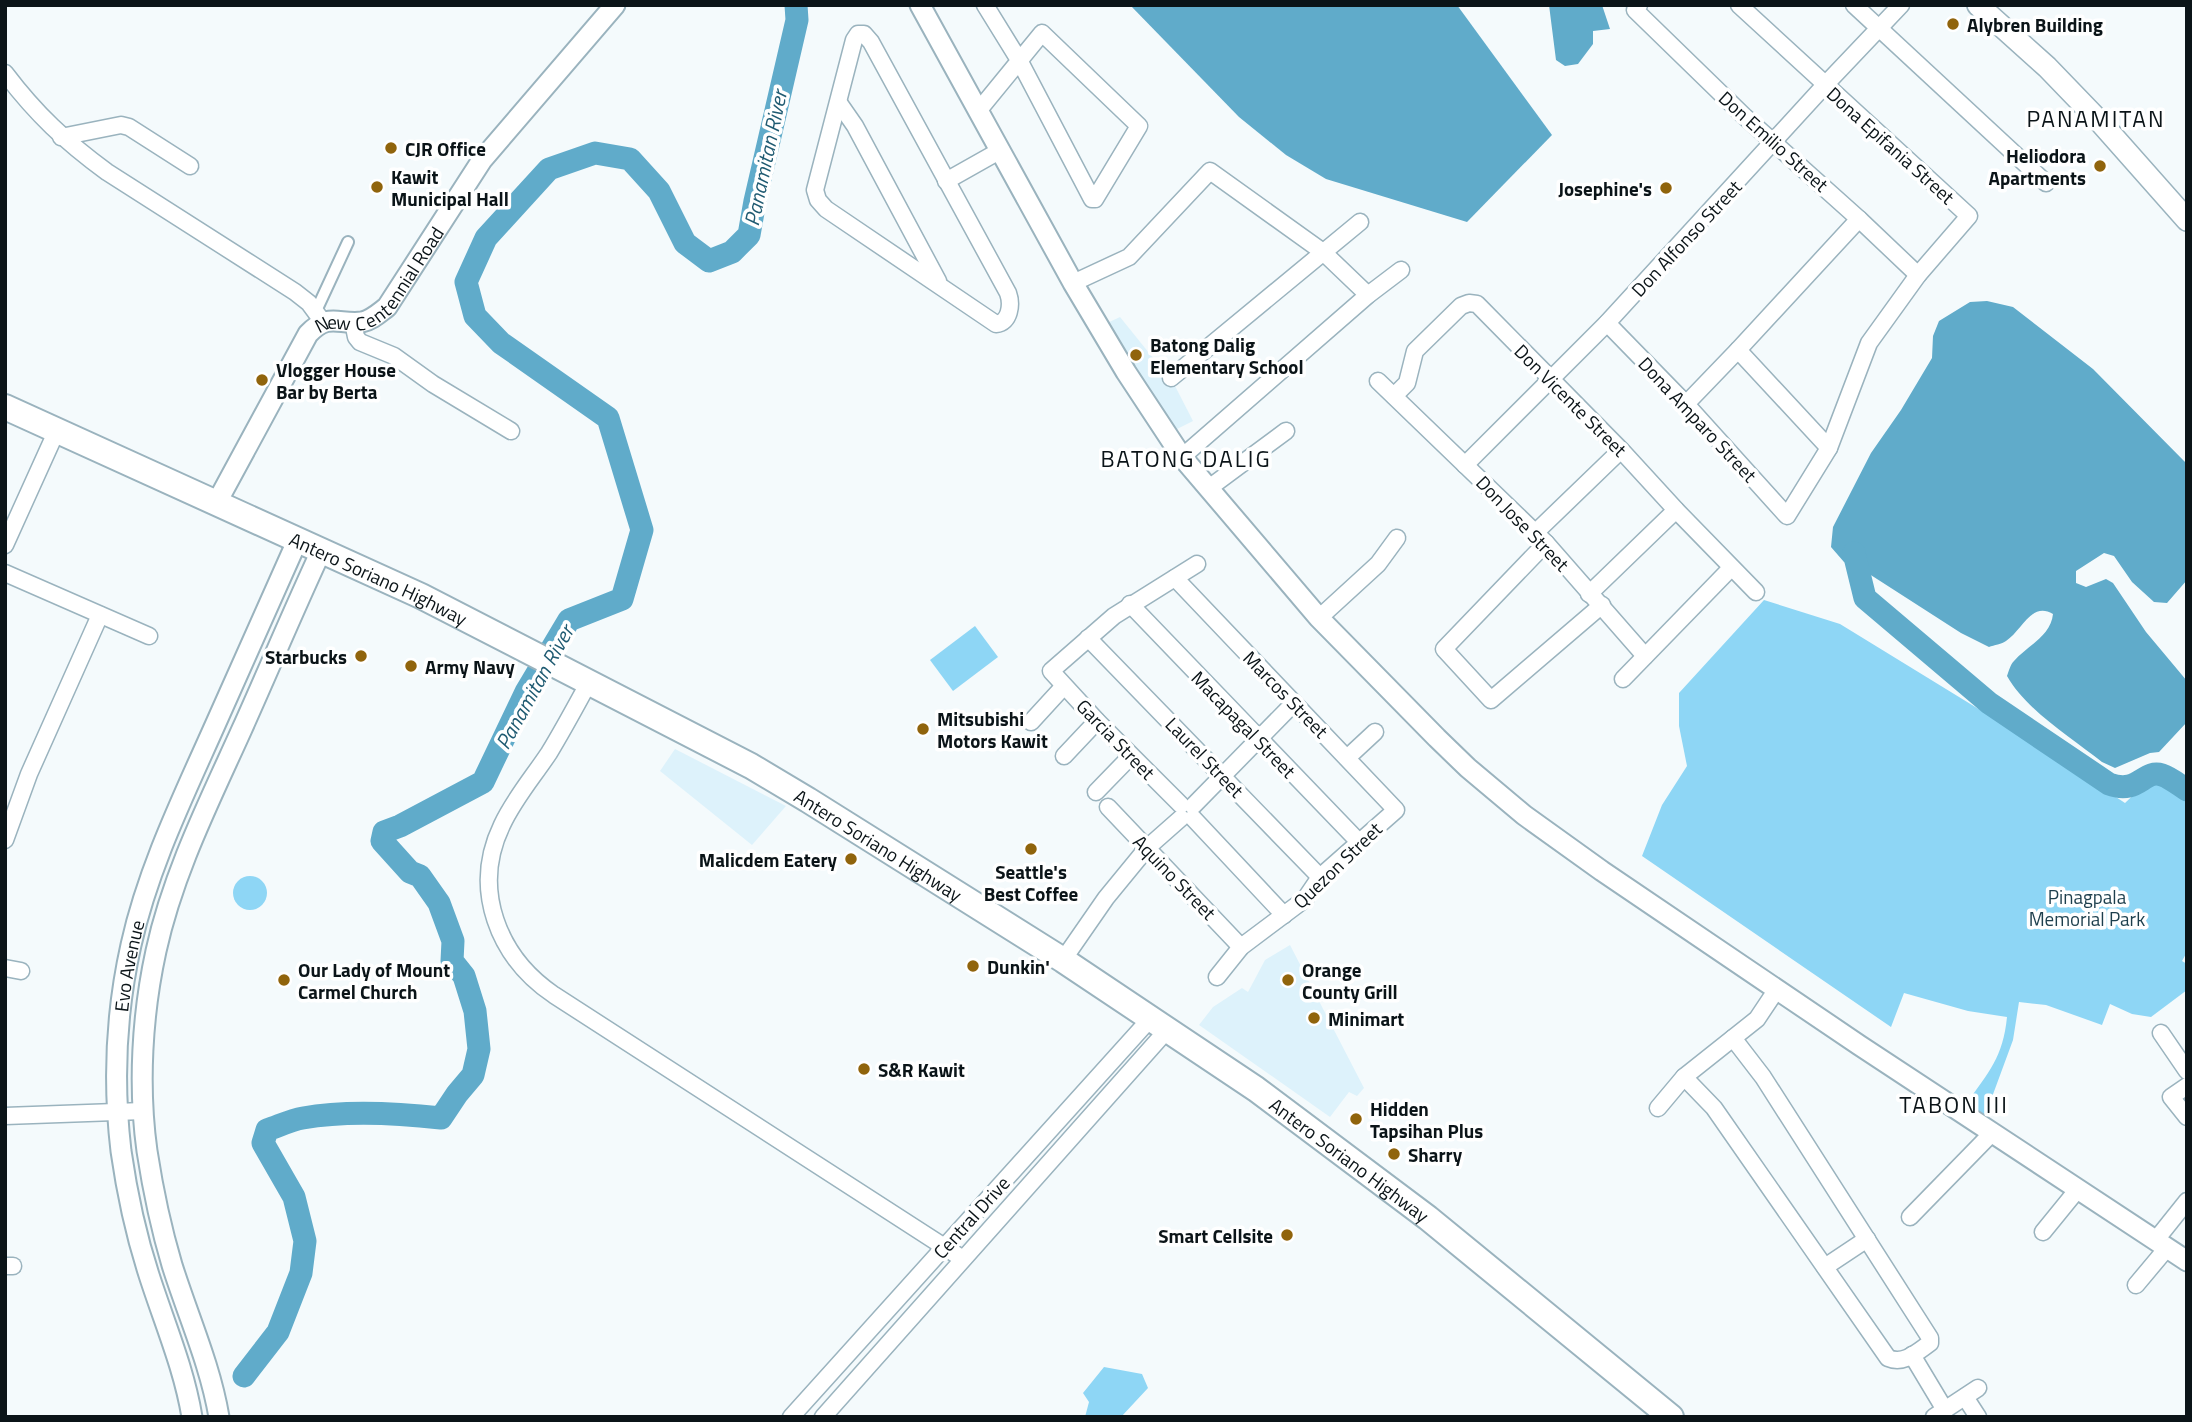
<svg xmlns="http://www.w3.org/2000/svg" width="2192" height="1422" viewBox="0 0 2192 1422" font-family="'Titillium Web',sans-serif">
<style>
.built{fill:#ddf2fb}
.green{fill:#8ed6f5}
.water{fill:#60abca}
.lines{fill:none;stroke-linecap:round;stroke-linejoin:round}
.river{stroke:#60abca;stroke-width:23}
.pedestrian-casing{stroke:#9ab3be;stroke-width:14}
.minor-casing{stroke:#9ab3be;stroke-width:19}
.tertiary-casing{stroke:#9ab3be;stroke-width:23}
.secondary-casing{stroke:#9ab3be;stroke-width:24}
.primary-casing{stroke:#9ab3be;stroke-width:28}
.pedestrian{stroke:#fff;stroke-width:10}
.minor{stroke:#fff;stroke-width:16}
.tertiary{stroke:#fff;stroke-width:19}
.secondary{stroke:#fff;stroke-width:21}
.primary{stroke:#fff;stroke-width:24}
.poi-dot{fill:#90640c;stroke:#fff;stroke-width:2.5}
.labels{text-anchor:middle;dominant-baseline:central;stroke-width:7;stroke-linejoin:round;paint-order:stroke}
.poi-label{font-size:19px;font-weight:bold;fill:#0b1418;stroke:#fff;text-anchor:start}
.street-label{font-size:19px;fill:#0b1418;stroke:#fff}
.park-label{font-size:19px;fill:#1d3f4d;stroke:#fff}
.water-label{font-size:21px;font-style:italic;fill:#205b72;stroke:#fff}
.quarter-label{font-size:23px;letter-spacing:2px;fill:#0b1418;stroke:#fff}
</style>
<rect width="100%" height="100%" fill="#f4fafc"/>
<g class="built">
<polygon points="1120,317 1174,384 1193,421 1171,432 1103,325"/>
<polygon points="675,749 786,806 752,845 660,771"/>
<polygon points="1290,945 1364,1088 1357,1096 1349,1092 1330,1117 1199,1025 1213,1007 1242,988 1248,992 1265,960"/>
</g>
<g class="green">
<path d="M1764,600L1840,624L2042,748L2125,803L2146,783L2157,778L2187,797V952L2182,961L2187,964V990L2151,1017L2132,1014L2110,1004L2102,1025L2046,1005L2019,1002L2013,1040L1985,1116L1966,1104C1989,1072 2003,1057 2007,1017L1968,1011L1904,993L1891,1027L1642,856L1662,805L1687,766L1679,726V693Z"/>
<polygon points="975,626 998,657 953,691 930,660"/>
<circle cx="250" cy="893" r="17"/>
<polygon points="1104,1367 1142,1374 1148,1388 1121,1417 1085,1417 1089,1402 1083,1393"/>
</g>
<g class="water">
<polygon points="1130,5 1457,5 1552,135 1467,222 1326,179 1286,155 1239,117"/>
<polygon points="1602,5 1610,29 1593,31 1593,44 1578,64 1565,66 1556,60 1549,5"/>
<path d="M1987,301L2013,307L2093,369L2187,464V580L2167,603L2154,602L2132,582L2114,556L2104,553L2076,571V583L2086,587L2106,579L2113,583L2146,632L2187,681V722L2159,752L2150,753L2115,768L2102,762C2072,738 2026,710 2007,676C2009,671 2010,665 2014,661C2027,646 2051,636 2053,614C2031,601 2022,631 2006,641C2002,644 1994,645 1989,647L1961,633L1863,570L1844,562L1831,547L1833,527L1871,453L1901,410L1932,358L1933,336L1939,321L1970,302Z"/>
</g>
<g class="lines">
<g class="river">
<path d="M1854,553L1865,598L1989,703L2109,784C2139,795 2143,769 2162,775C2171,778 2179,785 2187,790"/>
<path d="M244,1376L278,1332L301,1273L305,1241L294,1197L263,1143L267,1130C279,1126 291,1120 303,1118C347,1110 396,1113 441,1118L457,1094L473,1075L479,1049L475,1011L464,976L452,961L453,941L439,903L420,876L410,872L382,841L384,832L400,826L483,782L526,692L569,620L622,599L642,530L608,418L501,343L475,316L466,282L486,238L549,169L595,153L630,159L659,191L685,243L709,261L732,252L749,235L755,201L797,20L796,5"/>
</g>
<defs>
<polyline id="pedestrian" points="316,311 348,242"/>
<g id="minor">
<polyline points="1639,5 1635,10 1744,116 1859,219 1918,275"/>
<polyline points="1854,5 2046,183"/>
<path d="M858,34H864L871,42L1008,293C1012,304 1010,323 996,324L826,209L818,200L815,190L854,40Z"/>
<path d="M5,73C36,114 66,142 107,172L295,292L309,303L323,322"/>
<polyline points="839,103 855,126 938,281"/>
<polyline points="979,110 1042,33 1139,126 1095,199 1092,199 1019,60 985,5"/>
<polyline points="61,137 121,125 129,127 190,166"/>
<polyline points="946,181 1001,150"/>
<polyline points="1073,283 1129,257 1210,171 1323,252 1368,295"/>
<polyline points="353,322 356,337 360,342 394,356 433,384 511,431"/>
<polyline points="1607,323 1686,404 1787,516 1829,448 1869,343 1918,275 1969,216 1739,5"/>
<polyline points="1738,350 1829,448"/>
<polyline points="1171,378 1360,222"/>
<polyline points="1378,381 1546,543 1645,656"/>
<polyline points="1394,396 1407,383 1415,351 1461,306 1469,303 1477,304 1621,450 1676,510 1756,592"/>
<polyline points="1686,404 1738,350 1859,219"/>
<polyline points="1182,457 1368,295 1401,270"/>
<polyline points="1465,465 1607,323 1825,85 1901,5"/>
<polyline points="1209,488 1286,431"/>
<polyline points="1535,533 1621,450"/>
<polyline points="1546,543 1444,649 1491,700 1602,605"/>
<polyline points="5,545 57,430"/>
<polyline points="5,573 149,636"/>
<polyline points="1175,578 1396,810 1320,877 1305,899 1241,947 1217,977"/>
<polyline points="1589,594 1676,510"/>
<polyline points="1130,604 1359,842"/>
<polyline points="1319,618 1378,564 1397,538"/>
<polyline points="1088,638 1320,877"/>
<polyline points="1623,679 1731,568"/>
<path d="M589,682C576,706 563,730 549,753C533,777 514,799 502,825C471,889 498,957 554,995L963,1259"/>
<polyline points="1031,722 1064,686"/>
<polyline points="1064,756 1097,721"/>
<polyline points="1347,758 1375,732"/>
<polyline points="1096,792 1131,756"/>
<polyline points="1181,805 1097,721 1051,671 1114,616 1197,564"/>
<polyline points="1193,806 1294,703"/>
<polyline points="1108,807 1241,947"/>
<polyline points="1193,818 1284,915"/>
<polyline points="5,840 29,774 100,615"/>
<polyline points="1063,960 1106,898 1147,848 1181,818"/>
<polyline points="5,968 21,971"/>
<polyline points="2161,1033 2187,1071"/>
<path d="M1684,1077L1714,1108L1888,1358C1904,1365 1917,1352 1930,1343V1338L1763,1077L1733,1038"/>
<polyline points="2187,1086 2171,1097 2187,1117"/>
<polyline points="1658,1108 1684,1077 1757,1019 1777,989"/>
<polyline points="5,1116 143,1111"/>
<polyline points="1910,1217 1993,1132"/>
<polyline points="2043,1232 2078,1189"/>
<polyline points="2155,1241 2187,1201"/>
<polyline points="5,1266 13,1266"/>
<polyline points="1825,1267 1867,1239"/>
<polyline points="2136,1285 2167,1248"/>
<polyline points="1912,1355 1945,1410"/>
<polyline points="1965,1397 1978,1417"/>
<polyline points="791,1417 1151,1018"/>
<polyline points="823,1417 1168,1029"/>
<polyline points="1934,1417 1978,1388"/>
</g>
<g id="tertiary">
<polyline points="920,5 1073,283 1126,372 1182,457 1319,618 1437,738 1468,768 1524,815 1602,871 1859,1045 2187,1261"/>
<path id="s1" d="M217,502L308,334C329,312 338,325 362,322C372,320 379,313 387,307L482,160L615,5"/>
<path id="s2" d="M192,1417C184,1368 164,1322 149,1275C136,1235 127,1193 121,1151C113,1083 116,1012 131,945C148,868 184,795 216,723C244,661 271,600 298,539"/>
<path d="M219,1417C210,1364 188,1316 172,1265C161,1228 153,1190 147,1151C138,1086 142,1015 156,951C173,873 210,800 242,729C269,669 294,609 322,549"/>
</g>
<polyline id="secondary" points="1978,5 2047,67 2102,124 2187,220"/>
<g id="primary">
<path id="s3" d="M5,407L421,596L751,766L808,800L1063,960L1256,1089L1428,1218L1671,1417"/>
</g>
</defs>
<use href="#pedestrian" class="pedestrian-casing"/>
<use href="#minor" class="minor-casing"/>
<use href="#tertiary" class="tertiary-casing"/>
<use href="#secondary" class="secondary-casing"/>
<use href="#primary" class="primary-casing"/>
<use href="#pedestrian" class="pedestrian"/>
<use href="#minor" class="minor"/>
<use href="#tertiary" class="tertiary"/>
<use href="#secondary" class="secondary"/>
<use href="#primary" class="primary"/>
</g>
<g class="poi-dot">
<circle cx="1953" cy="24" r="7"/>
<circle cx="391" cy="148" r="7"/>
<circle cx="2100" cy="166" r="7"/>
<circle cx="377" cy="187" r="7"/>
<circle cx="1666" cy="188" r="7"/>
<circle cx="1136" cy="355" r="7"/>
<circle cx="262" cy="380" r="7"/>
<circle cx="361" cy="656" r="7"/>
<circle cx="411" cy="666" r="7"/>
<circle cx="923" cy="729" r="7"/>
<circle cx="1031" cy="849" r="7"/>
<circle cx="851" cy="859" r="7"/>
<circle cx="973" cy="966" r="7"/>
<circle cx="284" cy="980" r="7"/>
<circle cx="1288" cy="980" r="7"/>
<circle cx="1314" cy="1018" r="7"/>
<circle cx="864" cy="1069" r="7"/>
<circle cx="1356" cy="1119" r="7"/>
<circle cx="1394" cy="1154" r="7"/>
<circle cx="1287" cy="1235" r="7"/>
</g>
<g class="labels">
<g class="poi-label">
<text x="1967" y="24">Alybren Building</text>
<text x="405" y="148">CJR Office</text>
<text x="2086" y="155" text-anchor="end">Heliodora<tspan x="2086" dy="22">Apartments</tspan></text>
<text x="391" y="176">Kawit<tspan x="391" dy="22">Municipal Hall</tspan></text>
<text x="1652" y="188" text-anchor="end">Josephine's</text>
<text x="1150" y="344">Batong Dalig<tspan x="1150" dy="22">Elementary School</tspan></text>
<text x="276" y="369">Vlogger House<tspan x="276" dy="22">Bar by Berta</tspan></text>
<text x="347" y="656" text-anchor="end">Starbucks</text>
<text x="425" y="666">Army Navy</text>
<text x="937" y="718">Mitsubishi<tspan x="937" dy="22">Motors Kawit</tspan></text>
<text x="837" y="859" text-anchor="end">Malicdem Eatery</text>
<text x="1031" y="871" text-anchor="middle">Seattle's<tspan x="1031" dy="22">Best Coffee</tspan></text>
<text x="987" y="966">Dunkin'</text>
<text x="298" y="969">Our Lady of Mount<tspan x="298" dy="22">Carmel Church</tspan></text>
<text x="1302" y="969">Orange<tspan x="1302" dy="22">County Grill</tspan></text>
<text x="1328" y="1018">Minimart</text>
<text x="878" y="1069">S&amp;R Kawit</text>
<text x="1370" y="1108">Hidden<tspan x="1370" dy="22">Tapsihan Plus</tspan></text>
<text x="1408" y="1154">Sharry</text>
<text x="1273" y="1235" text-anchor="end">Smart Cellsite</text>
</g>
<g class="street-label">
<text transform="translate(1774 141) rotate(42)">Don Emilio Street</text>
<text transform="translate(1891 145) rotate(42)">Dona Epifania Street</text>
<text transform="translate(1686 238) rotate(-47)">Don Alfonso Street</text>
<text stroke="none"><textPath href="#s1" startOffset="287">New Centennial Road</textPath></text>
<text transform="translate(1571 400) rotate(45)">Don Vicente Street</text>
<text transform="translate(1698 419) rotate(47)">Dona Amparo Street</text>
<text transform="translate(1523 523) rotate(46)">Don Jose Street</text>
<text stroke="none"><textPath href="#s3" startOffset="411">Antero Soriano Highway</textPath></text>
<text transform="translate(1286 694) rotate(46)">Marcos Street</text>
<text transform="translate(1244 724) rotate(46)">Macapagal Street</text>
<text transform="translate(1116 739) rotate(46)">Garcia Street</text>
<text transform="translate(1205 757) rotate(46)">Laurel Street</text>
<text stroke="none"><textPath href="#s3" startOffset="978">Antero Soriano Highway</textPath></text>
<text transform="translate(1337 865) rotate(-44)">Quezon Street</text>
<text transform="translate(1175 877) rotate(46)">Aquino Street</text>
<text stroke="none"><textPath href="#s2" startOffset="462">Evo Avenue</textPath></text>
<text stroke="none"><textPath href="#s3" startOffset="1545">Antero Soriano Highway</textPath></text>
<text transform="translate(971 1217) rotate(-48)">Central Drive</text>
</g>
<g class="park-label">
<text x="2087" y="896">Pinagpala<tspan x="2087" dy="22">Memorial Park</tspan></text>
</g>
<g class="water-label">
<text transform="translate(765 158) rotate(-78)">Panamitan River</text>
<text transform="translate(534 687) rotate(-61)">Panamitan River</text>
</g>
<g class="quarter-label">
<text x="2096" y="118">PANAMITAN</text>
<text x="1186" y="458">BATONG DALIG</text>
<text x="1954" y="1104">TABON III</text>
</g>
</g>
<rect width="2192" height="1422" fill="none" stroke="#0b1418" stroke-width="14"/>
</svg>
